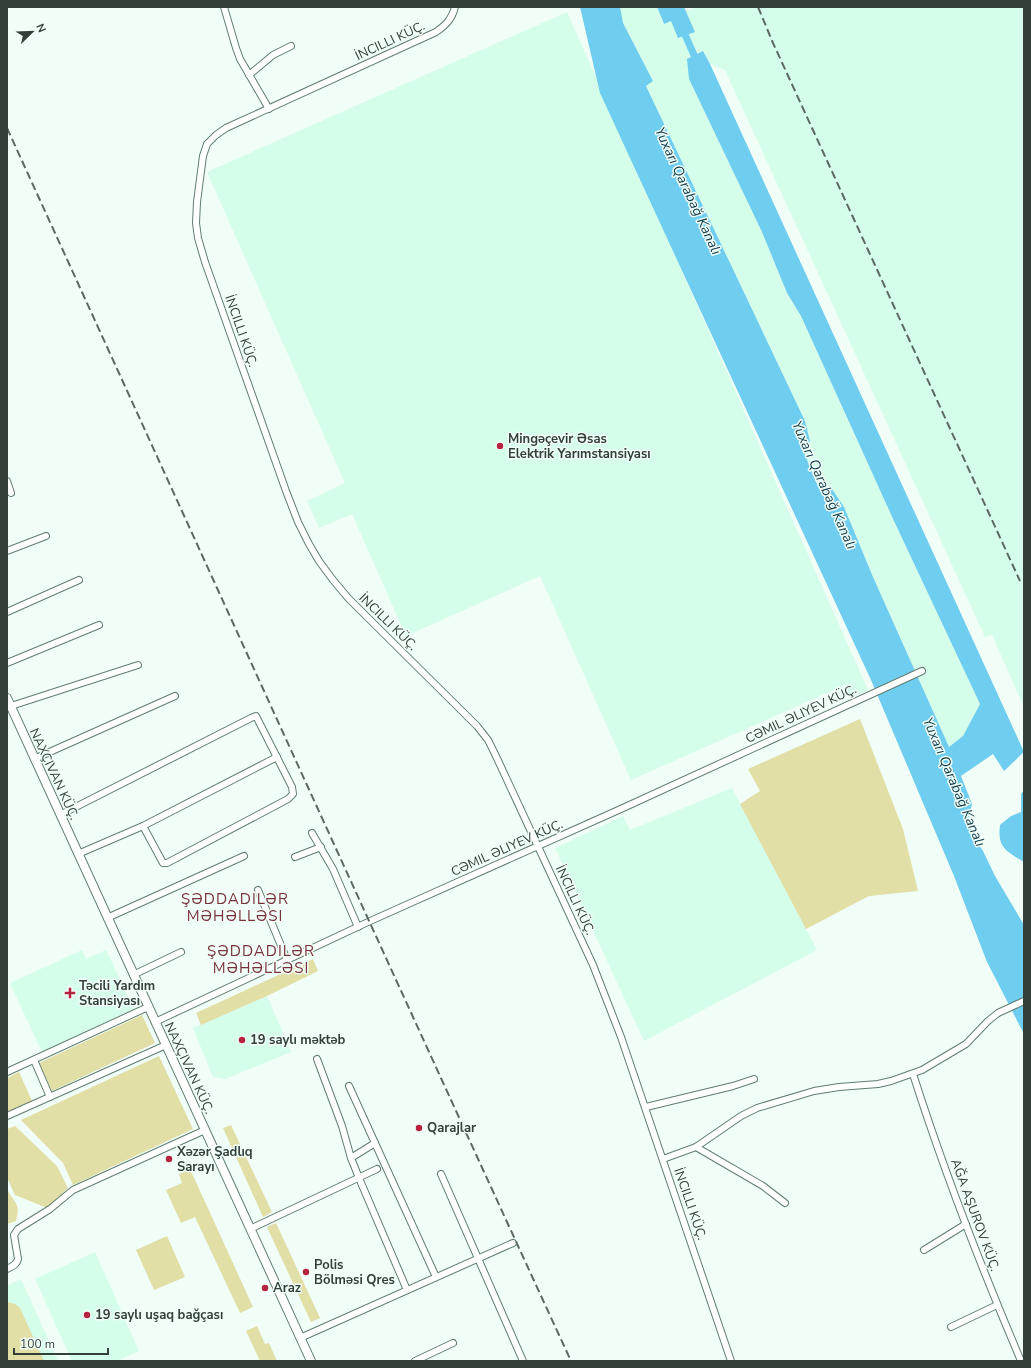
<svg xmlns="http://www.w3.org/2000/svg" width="1031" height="1368" viewBox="0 0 1031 1368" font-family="'Nunito Sans',sans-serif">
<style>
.built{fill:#d4fdea}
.green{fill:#e1dea6}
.water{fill:#6fcdf0}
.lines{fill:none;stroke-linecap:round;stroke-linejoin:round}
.canal{stroke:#6fcdf0;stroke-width:7}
.minor-casing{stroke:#5f7d6f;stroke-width:8}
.tertiary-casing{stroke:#5f7d6f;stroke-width:10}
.minor{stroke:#fff;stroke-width:6}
.tertiary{stroke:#fff;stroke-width:8}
.rail{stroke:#5c6963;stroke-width:2;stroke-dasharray:8 4;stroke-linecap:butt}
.poi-dot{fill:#b52340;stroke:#f1fef8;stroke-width:1.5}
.labels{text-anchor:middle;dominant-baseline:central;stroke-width:3;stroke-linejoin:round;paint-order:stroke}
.street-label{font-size:13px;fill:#33403a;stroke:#f1fef8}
.poi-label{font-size:13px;font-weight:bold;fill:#33403a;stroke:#f1fef8;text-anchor:start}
.water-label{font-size:14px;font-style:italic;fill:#0f3a49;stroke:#f1fef8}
.quarter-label{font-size:15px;letter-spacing:1px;fill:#783138;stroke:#f1fef8}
</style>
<rect width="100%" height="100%" fill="#f1fef8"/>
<g class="built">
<polygon points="620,7 657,7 663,24 671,21 695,32 685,11 698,7 1024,7 1024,707 992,635 985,637 725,70 710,64 703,51 689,79 762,232 787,293 801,316 894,521 980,704 963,736 949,748 873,577 844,507 832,489 818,484 805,455 810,441 805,421 646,86 653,81 623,23"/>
<polygon points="567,12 868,690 851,697 845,685 631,780 540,576 406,636 352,514 319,528 307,501 345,483 207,172"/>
<polygon points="732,788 817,950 644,1041 555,848 623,816 630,830"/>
<polygon points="82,950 86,959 106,950 134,1009 42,1052 10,983"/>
<polygon points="267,996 291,1052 225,1079 213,1077 193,1028"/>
<polygon points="95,1252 139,1351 117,1361 72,1361 35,1279"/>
<polygon points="21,1279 58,1361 7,1361 7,1286"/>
</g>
<g class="green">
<polygon points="860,719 903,829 918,891 869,896 806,929 740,804 760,791 748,769"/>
<polygon points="313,959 318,971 267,996 201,1025 196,1013"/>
<polygon points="142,1015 155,1043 52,1091 39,1063"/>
<polygon points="159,1056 193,1129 73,1185 63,1163 21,1120"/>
<polygon points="19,1072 32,1101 7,1112 7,1078"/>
<polygon points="231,1125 272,1212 263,1217 223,1128"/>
<polygon points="15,1126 57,1166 68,1188 47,1208 15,1195 7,1178 7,1129"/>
<polygon points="190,1169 253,1307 240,1313 195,1217 181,1223 166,1190 182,1183 179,1174"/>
<path d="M7,1189C15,1204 21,1203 16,1221L7,1224Z"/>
<polygon points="276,1223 320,1318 311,1322 267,1227"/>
<polygon points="167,1236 185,1277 154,1290 136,1250"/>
<polygon points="7,1302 15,1304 20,1308 44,1361 7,1361"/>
<polygon points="257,1326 265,1344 269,1343 277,1361 260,1361 246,1331"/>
</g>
<g class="water">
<polygon points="580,7 620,7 623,23 653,81 646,86 805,421 810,441 805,455 817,484 832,489 844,507 873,577 949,747 963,736 980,704 894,521 801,316 787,293 762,232 689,79 687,59 703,51 710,64 1024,752 1004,771 993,754 961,776 972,804 968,820 974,837 983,851 995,876 1024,925 1024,1034 987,962 954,876 871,680 600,93"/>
<polygon points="657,7 684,7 695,32 678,38 671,21 664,24"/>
<path d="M1024,790V862C1006,851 997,848 1000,825L1011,816L1021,812V794Z"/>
</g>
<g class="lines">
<polyline class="canal" points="682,28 698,64"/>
<defs>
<g id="minor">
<polyline points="224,7 236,48 240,59 269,109"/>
<path d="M455,7C452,19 446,25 436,32L226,128L216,135L207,144L203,156L197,202L196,223L198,238L205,262L286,491L298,522L309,544L319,561L333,580L349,599L477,726L488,740L495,754L593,965L621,1037L731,1361"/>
<polyline points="249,75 273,55 291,46"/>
<polyline points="7,481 11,493"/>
<polyline points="7,551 46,536"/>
<polyline points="7,612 79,580"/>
<polyline points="7,663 99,625"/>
<polyline points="11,706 138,665"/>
<polyline points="34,759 175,696"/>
<polyline points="60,815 251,718 256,716 292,787 293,794 288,799 167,863 163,863 143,826"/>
<polyline points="312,833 333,869 358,927"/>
<polyline points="78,854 143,826 277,757"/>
<polyline points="295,857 321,847"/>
<polyline points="258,890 287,960"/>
<polyline points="107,918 244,856"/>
<polyline points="133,975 181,952"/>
<polyline points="155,1022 368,922 623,808 922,671"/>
<polyline points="317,1059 342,1126 351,1158 359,1178 407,1290"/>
<polyline points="34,1060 50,1097"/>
<polyline points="7,1072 148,1007"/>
<path d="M913,1074C944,1171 981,1267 1021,1361"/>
<polyline points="349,1086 436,1277"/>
<polyline points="646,1107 733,1086 754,1079"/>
<polyline points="7,1116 166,1045"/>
<polyline points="696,1147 763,1186 785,1203"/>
<polyline points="351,1158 375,1143"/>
<polyline points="663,1159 696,1147 741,1116 757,1108 814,1091 839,1087 878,1084 891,1081 922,1070 966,1044 988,1021 998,1013 1024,1001"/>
<polyline points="441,1174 523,1361"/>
<polyline points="250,1229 377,1169"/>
<polyline points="924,1250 966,1224"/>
<path d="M7,1269C12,1266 17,1265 18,1259L14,1235L18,1229L50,1209L73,1190L205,1130"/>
<polyline points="951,1327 997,1305"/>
<polyline points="300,1338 513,1243"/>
<polyline points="415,1361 453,1343"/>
</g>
<polyline id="tertiary" points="7,698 311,1361"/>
</defs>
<use href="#minor" class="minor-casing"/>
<use href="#tertiary" class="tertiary-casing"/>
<use href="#minor" class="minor"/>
<use href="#tertiary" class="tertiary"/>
<g class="rail">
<polyline points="758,7 773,43 1020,581"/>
<path d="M7,128C195,539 382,951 571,1361"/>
</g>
</g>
<g class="poi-dot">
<circle cx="500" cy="446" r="4"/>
<path d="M68 987h4v4h4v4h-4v4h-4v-4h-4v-4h4z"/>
<circle cx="242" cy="1040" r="4"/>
<circle cx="419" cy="1128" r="4"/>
<circle cx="169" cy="1159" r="4"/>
<circle cx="306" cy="1272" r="4"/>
<circle cx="265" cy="1288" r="4"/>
<circle cx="87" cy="1315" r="4"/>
</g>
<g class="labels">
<g class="street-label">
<text transform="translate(390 41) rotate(-25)">İNCILLI KÜÇ.</text>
<text transform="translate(241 331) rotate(71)">İNCILLI KÜÇ.</text>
<text transform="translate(388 622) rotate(44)">İNCILLI KÜÇ.</text>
<text transform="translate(801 714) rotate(-25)">CƏMIL ƏLIYEV KÜÇ.</text>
<text transform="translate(54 774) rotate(65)">NAXÇIVAN KÜÇ.</text>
<text transform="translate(507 848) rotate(-24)">CƏMIL ƏLIYEV KÜÇ.</text>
<text transform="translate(575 900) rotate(65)">İNCILLI KÜÇ.</text>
<text transform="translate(189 1068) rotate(65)">NAXÇIVAN KÜÇ.</text>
<text transform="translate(690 1204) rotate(71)">İNCILLI KÜÇ.</text>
<text transform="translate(975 1215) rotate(70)">AĞA AŞUROV KÜÇ.</text>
</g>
<g class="poi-label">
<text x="508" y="439">Mingəçevir Əsas<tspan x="508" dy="15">Elektrik Yarımstansiyası</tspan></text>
<text x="79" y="986">Təcili Yardım<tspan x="79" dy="15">Stansiyası</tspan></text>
<text x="250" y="1040">19 saylı məktəb</text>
<text x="427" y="1128">Qarajlar</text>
<text x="177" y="1152">Xəzər Şadlıq<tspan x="177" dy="15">Sarayı</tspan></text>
<text x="314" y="1265">Polis<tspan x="314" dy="15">Bölməsi Qres</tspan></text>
<text x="273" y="1288">Araz</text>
<text x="95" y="1315">19 saylı uşaq bağçası</text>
</g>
<g class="water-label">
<text transform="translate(688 191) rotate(65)">Yuxarı Qarabağ Kanalı</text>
<text transform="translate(824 485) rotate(66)">Yuxarı Qarabağ Kanalı</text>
<text transform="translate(954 782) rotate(67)">Yuxarı Qarabağ Kanalı</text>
</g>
<g class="quarter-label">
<text x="235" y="899">ŞƏDDADILƏR<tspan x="235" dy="17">MƏHƏLLƏSI</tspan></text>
<text x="261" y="951">ŞƏDDADILƏR<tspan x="261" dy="17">MƏHƏLLƏSI</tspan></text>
</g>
</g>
<rect width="1031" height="1368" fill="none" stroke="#33403a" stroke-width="16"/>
<g transform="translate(32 32) rotate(67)" stroke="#f1fef8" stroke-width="3" paint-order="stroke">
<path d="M0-3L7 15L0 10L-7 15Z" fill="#33403a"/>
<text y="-6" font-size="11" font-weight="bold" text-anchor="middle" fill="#33403a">N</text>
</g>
<path d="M14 1348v6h94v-6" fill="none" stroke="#33403a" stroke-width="2"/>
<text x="20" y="1348" font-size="12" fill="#33403a" stroke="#f1fef8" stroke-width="3" paint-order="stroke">100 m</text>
</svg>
